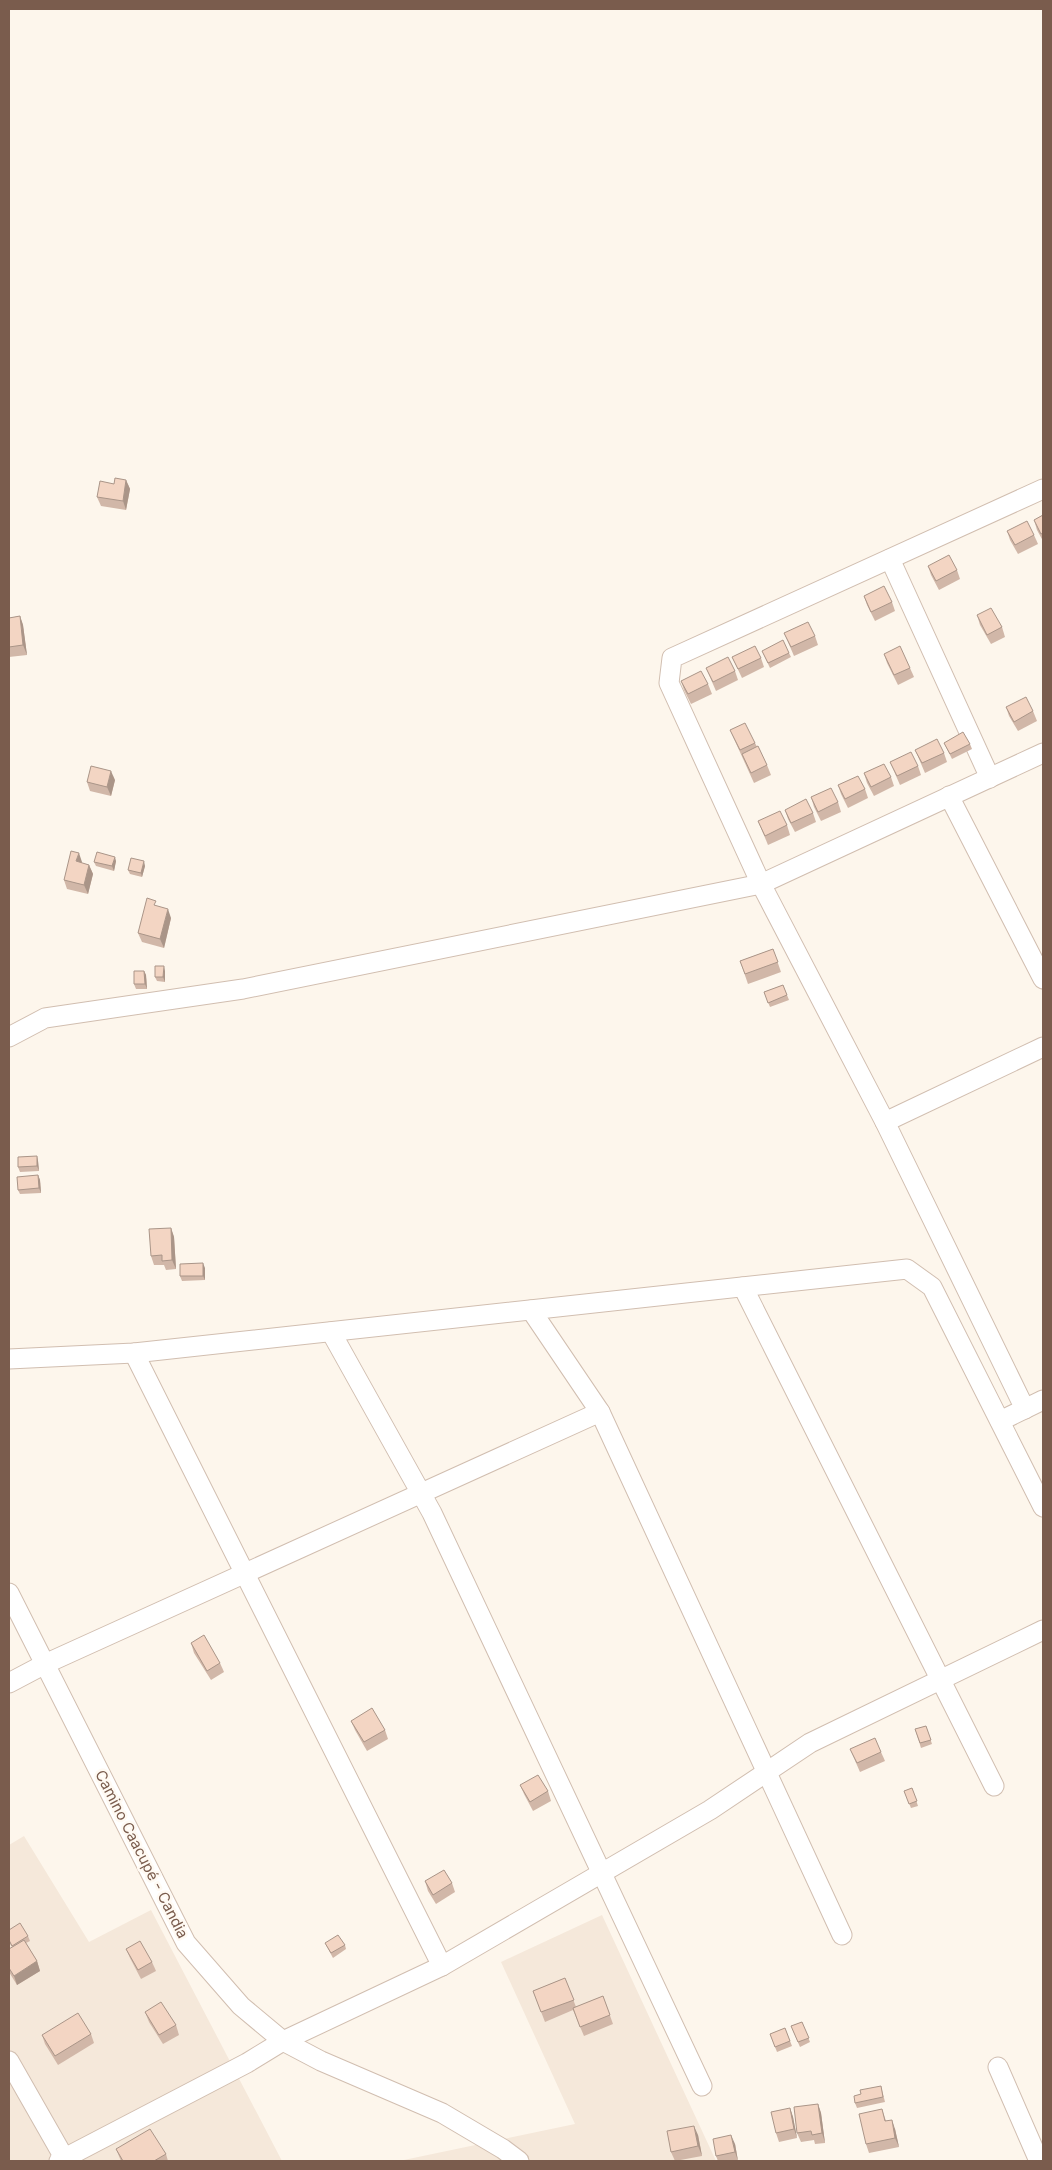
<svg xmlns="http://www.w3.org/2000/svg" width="1052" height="2170" viewBox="0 0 1052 2170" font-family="Inter,sans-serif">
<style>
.residential{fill:#f5e8da}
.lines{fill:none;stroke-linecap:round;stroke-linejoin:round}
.minor-casing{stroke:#d1beb0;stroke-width:21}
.minor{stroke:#fff;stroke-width:19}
.wall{fill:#d1b7a8}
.shaded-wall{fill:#aa9588}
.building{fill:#f3d5c3;stroke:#aa9588}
.labels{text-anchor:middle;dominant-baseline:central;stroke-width:5;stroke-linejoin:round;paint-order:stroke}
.street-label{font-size:15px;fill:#7a5c4d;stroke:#fffaf3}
</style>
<rect width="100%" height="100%" fill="#fdf6ec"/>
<g class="residential">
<polygon points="24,1836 89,1942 151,1910 282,2161 9,2161 9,1845"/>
<polygon points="602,1915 716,2161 399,2161 575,2124 501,1962"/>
</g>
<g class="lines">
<defs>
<g id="minor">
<polyline points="890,559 990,778"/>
<polyline points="949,796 1043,979"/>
<polyline points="9,1037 45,1018 243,989 761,884 1043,753"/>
<polyline points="885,1122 1043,1047"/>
<polyline points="743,1287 994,1786"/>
<polyline points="531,1310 600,1412 842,1935"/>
<polyline points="331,1332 432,1513 702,2086"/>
<polyline points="134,1353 442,1966"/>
<polyline points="9,1359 134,1353 907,1269 932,1287 1043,1507"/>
<polyline points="1025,1409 885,1122 761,884 669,683 672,658 1043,489"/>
<polyline points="1000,1421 1043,1400"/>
<polyline points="9,1593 186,1943 241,2006 283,2041 321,2061 442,2113 503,2149 519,2161"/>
<polyline points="9,1683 45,1664 600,1412"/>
<polyline points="9,2061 66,2161"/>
<polyline points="998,2067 1039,2161"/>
<polyline points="59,2161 247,2063 283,2041 442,1966 710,1810 810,1743 1043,1630"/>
</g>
</defs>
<use href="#minor" class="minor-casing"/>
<use href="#minor" class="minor"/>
</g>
<g class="wall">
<polygon points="126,480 130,489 126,510 101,506 97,497 114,484"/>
<polygon points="1043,515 1043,541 1037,530 1034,520"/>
<polygon points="1007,531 1034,535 1038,544 1018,554 1010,540"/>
<polygon points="928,566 957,570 960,579 939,590 931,575"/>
<polygon points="864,596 892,602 895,611 875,621 867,605"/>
<polygon points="977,615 1002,627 1005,637 991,644 980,625"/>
<polygon points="20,616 23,625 27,655 9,657 9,618"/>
<polygon points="784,633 815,636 818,645 794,656 788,642"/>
<polygon points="762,651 789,653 791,657 770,668"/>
<polygon points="884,654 910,668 914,677 898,685 887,663"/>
<polygon points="732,657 761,658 764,667 742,678"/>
<polygon points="706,668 735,671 738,680 716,691"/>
<polygon points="681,681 708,684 712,694 691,704 684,690"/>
<polygon points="1006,707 1033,711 1037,721 1018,731 1009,716"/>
<polygon points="730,730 755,743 767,765 771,775 754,783 734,739"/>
<polygon points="944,743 970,744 972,749 952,759"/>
<polygon points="915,750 944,753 947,762 925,773 919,759"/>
<polygon points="890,762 918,766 921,775 900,785"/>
<polygon points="864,773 891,777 894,786 874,796 867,783"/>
<polygon points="115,780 111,796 90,791 87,782"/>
<polygon points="838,785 865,789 868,798 848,808 841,794"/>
<polygon points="811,797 838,802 841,812 821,821 814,807"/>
<polygon points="785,810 813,813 816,822 795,832 788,819"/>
<polygon points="758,821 787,825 790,835 768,845"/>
<polygon points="116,861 114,871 96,866 94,862"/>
<polygon points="82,862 82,863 89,865 93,874 88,894 67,889 64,880"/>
<polygon points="145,866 142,877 130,874 128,870"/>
<polygon points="171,918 164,948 142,942 138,933"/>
<polygon points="773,949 781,972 748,984 740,961"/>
<polygon points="144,971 146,975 147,989 136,989 134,984"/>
<polygon points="165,971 165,982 157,981 155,977"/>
<polygon points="783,985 789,1000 770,1007 764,992"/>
<polygon points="37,1156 38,1161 39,1171 20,1172 18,1167"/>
<polygon points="38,1175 40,1180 41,1193 20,1194 18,1190"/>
<polygon points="171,1228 174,1237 176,1269 166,1270 164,1265 154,1265 151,1256"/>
<polygon points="205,1268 205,1280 182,1281 180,1276"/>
<polygon points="191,1643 220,1663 224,1672 211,1680 194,1653"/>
<polygon points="351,1721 385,1730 388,1739 367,1751 355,1730"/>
<polygon points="926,1726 932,1744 921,1748 915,1729"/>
<polygon points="850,1749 881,1752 885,1761 860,1772"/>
<polygon points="520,1785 548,1791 551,1801 533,1811 524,1794"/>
<polygon points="912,1788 918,1806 911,1808 904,1791"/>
<polygon points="425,1881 452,1883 455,1892 436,1904 428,1891"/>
<polygon points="9,1930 28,1936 30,1941 26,1943 37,1961 40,1971 17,1985 9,1972 9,1949 12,1947 9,1942"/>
<polygon points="325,1943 345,1945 346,1949 333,1958 327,1947"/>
<polygon points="126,1949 152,1962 156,1971 141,1979 130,1958"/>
<polygon points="565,1978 576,2007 603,1996 613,2024 584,2036 573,2010 545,2022 533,1991"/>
<polygon points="145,2012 176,2025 179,2035 163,2044 149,2022"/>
<polygon points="802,2022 810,2042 800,2047 791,2026"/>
<polygon points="785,2028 792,2046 777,2052 770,2034"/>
<polygon points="91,2034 94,2043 58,2065 45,2044 42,2035"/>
<polygon points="881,2086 885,2102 857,2108 855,2103 861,2094"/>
<polygon points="818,2104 821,2113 825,2143 815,2144 814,2140 801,2142 797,2133"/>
<polygon points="790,2108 793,2117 797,2138 779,2142 776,2133"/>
<polygon points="882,2109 886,2121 895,2129 899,2147 869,2153 866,2144"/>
<polygon points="698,2135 702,2156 675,2161 671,2152"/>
<polygon points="735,2144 738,2161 718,2161 716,2156"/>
<polygon points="116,2149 166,2154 168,2161 121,2161"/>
</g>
<g class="shaded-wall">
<polygon points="126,480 130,489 126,510 123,501"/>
<polygon points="20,616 23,625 27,655 23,645"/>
<polygon points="111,771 115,780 111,796 107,787"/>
<polygon points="79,853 82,862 80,871 76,861"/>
<polygon points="115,857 116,861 114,871 112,866"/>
<polygon points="144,861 145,866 142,877 141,873"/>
<polygon points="89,865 93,874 88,894 84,885"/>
<polygon points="168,909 171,918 164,948 160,939"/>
<polygon points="164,966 165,971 165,982 163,977"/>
<polygon points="144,971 146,975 147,989 145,984"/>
<polygon points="37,1156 38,1161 39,1171 37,1166"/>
<polygon points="38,1175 40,1180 41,1193 39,1188"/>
<polygon points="171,1228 174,1237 176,1269 172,1260"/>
<polygon points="203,1263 205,1268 205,1280 203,1276"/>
<polygon points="37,1961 40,1971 17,1985 14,1976"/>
<polygon points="818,2104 821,2113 825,2143 822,2133"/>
<polygon points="790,2108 793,2117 797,2138 794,2129"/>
<polygon points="892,2120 895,2129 899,2147 895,2138"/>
<polygon points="694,2126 698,2135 702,2156 698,2146"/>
<polygon points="731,2135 735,2144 738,2161 735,2152"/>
</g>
<g class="building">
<polygon points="115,478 126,480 123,501 97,497 100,481 114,484"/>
<polygon points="1043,515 1043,533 1041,534 1034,520"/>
<polygon points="1027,521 1034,535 1015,545 1007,531"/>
<polygon points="949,555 957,570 936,581 928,566"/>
<polygon points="884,586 892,602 871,612 864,596"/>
<polygon points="991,608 1002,627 987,635 977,615"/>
<polygon points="20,616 23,645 9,647 9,618"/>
<polygon points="808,622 815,636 791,647 784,633"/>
<polygon points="783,640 789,653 768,663 762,651"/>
<polygon points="755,646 761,658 738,669 732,657"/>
<polygon points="900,646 910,668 894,675 884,654"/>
<polygon points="728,657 735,671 713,682 706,668"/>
<polygon points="701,671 708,684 688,694 681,681"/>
<polygon points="1026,697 1033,711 1014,722 1006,707"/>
<polygon points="745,723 755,743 740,750 730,730"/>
<polygon points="963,732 970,744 950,754 944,743"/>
<polygon points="937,739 944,753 922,763 915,750"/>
<polygon points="758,746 767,765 751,773 742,754"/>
<polygon points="911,752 918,766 897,776 890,762"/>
<polygon points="884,764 891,777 871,787 864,773"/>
<polygon points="91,766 111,771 107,787 87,782"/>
<polygon points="858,776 865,789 845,799 838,785"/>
<polygon points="831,788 838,802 818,812 811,797"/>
<polygon points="806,799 813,813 791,823 785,810"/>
<polygon points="780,811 787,825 765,836 758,821"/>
<polygon points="71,851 79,853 76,861 89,865 84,885 64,880"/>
<polygon points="97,852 115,857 112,866 94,862"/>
<polygon points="131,858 144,861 141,873 128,870"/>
<polygon points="147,898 156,901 154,905 168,909 160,939 138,933"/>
<polygon points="773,949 778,962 745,974 740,961"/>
<polygon points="155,966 164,966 163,977 155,977"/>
<polygon points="134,971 144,971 145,984 134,984"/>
<polygon points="783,985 787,995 768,1003 764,992"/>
<polygon points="37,1156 37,1166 18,1167 18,1157"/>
<polygon points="38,1175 39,1188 18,1190 17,1177"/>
<polygon points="171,1228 172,1260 162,1261 162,1255 151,1256 149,1229"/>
<polygon points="203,1263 203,1276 180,1276 180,1264"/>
<polygon points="204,1635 220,1663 207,1671 191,1643"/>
<polygon points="372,1708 385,1730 364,1742 351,1721"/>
<polygon points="926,1726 931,1740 920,1743 915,1729"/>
<polygon points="875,1738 881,1752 857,1763 850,1749"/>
<polygon points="538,1775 548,1791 530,1802 520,1785"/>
<polygon points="912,1788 917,1801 909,1804 904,1791"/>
<polygon points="444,1870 452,1883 433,1895 425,1881"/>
<polygon points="20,1923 28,1936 12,1946 9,1940 9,1930"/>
<polygon points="338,1935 345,1945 331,1953 325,1943"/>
<polygon points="24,1940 37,1961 14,1976 9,1968 9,1949"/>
<polygon points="140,1941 152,1962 138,1970 126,1949"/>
<polygon points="565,1978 574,2000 541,2012 533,1991"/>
<polygon points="603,1996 610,2015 580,2027 573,2008"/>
<polygon points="161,2002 176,2025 159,2035 145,2012"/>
<polygon points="78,2013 91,2034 55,2056 42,2035"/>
<polygon points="802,2022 809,2038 798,2042 791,2026"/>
<polygon points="785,2028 790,2041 775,2047 770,2034"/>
<polygon points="881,2086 883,2097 855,2103 854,2096 861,2094 860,2090"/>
<polygon points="818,2104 822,2133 812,2135 811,2131 797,2133 794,2107"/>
<polygon points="790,2108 794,2129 776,2133 771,2112"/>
<polygon points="882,2109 885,2121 892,2120 895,2138 866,2144 859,2114"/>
<polygon points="694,2126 698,2146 671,2152 667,2131"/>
<polygon points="150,2129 166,2154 154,2161 123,2161 116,2149"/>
<polygon points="731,2135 735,2152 716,2156 713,2139"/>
</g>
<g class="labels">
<g class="street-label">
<text transform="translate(142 1854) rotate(63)">Camino Caacupé - Candia</text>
</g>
</g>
<rect width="1052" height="2170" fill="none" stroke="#7a5c4d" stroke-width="20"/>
</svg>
